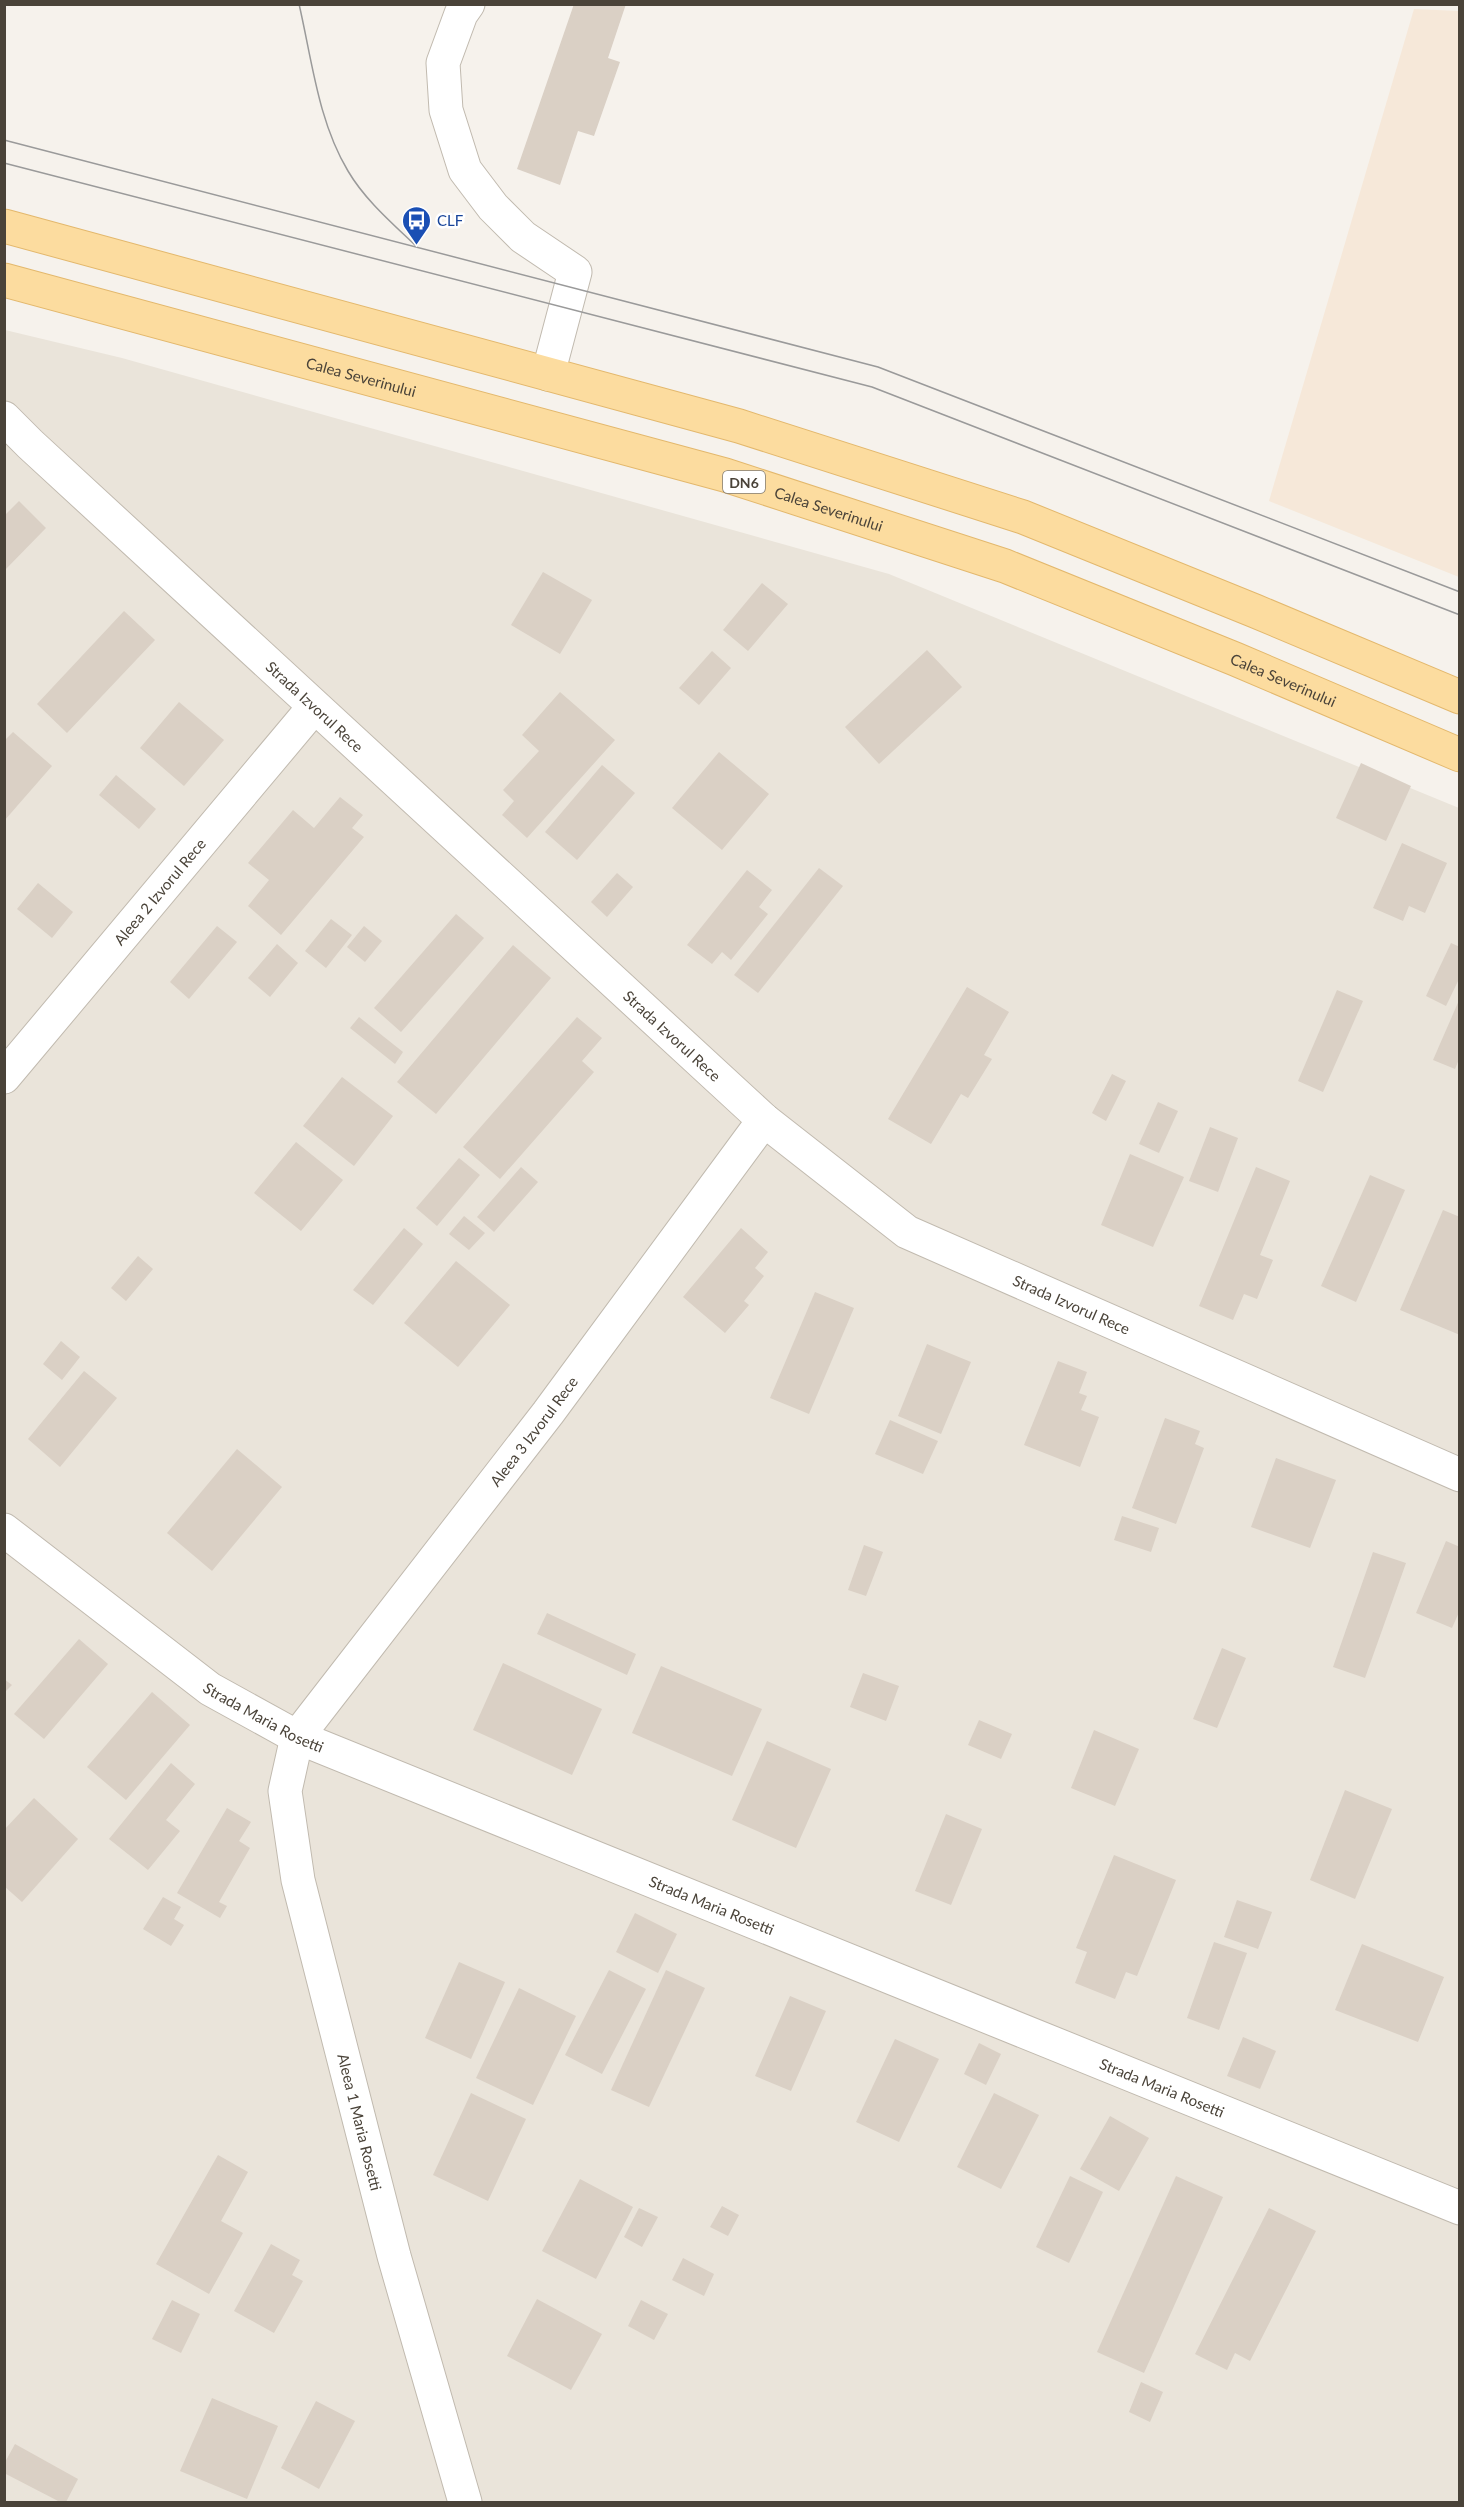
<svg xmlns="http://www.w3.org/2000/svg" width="1464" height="2507" viewBox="0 0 1464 2507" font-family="Lato,sans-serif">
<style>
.residential{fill:#eae4da}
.commercial{fill:#f6e8d9}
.building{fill:#dad0c5}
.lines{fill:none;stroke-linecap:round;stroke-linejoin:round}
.minor-casing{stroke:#c1baaf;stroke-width:35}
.major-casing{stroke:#e3b86d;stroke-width:35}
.minor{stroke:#fff;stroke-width:33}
.major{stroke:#fcdc9f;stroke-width:33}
.tram{stroke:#9a9a9a;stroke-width:1.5}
.labels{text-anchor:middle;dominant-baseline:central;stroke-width:5;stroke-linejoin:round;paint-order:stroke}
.shield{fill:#fff;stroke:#807b74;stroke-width:1.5}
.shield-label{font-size:14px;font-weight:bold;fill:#4a4339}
.transit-label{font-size:15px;fill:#164399;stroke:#fff;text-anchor:start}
.street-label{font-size:15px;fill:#4a4339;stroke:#fff}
</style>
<rect width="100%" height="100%" fill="#f6f2ec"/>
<polygon class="residential" points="5,330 122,358 889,574 1459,808 1459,2502 5,2502"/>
<polygon class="commercial" points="1414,9 1459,11 1459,577 1269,501"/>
<g class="building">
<polygon points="574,4 626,4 608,58 620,62 594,136 578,131 560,185 517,169"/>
<polygon points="19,501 46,528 4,571 4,516"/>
<polygon points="543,572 592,600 560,654 511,625"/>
<polygon points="762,583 788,604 748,651 723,630"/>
<polygon points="124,611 155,640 67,733 37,704"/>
<polygon points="927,650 962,687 879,764 845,727"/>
<polygon points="712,651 731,668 699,705 679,688"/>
<polygon points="560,692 615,740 527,838 502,815 514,801 503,790 539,751 522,735"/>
<polygon points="179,702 224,740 184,786 140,748"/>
<polygon points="13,732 52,766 4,821 4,741"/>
<polygon points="719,752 769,794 722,850 672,808"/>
<polygon points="1361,763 1411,786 1386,841 1336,818"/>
<polygon points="602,765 635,793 577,860 545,832"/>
<polygon points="116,775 156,809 139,829 99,795"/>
<polygon points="340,797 363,815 352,828 364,837 281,935 248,906 269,880 248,863 293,810 314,828"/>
<polygon points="1402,843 1447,863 1425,913 1409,906 1403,921 1373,908"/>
<polygon points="819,868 843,886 758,993 734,975"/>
<polygon points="747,870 772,890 759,907 768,914 731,960 722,952 712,964 687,945"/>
<polygon points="617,873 633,887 607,917 591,902"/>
<polygon points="38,883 73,912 52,938 17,909"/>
<polygon points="456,914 484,938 401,1032 374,1008"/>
<polygon points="331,919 352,935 326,968 305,951"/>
<polygon points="217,926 237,942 189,999 170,982"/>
<polygon points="364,926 382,941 365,962 347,947"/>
<polygon points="1451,943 1460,947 1460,977 1446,1006 1426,996"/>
<polygon points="277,944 298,963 270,997 248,978"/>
<polygon points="513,945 551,978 436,1114 397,1082"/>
<polygon points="967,987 1009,1012 984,1055 992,1059 968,1098 961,1094 931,1144 888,1119"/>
<polygon points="1337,990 1363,1001 1323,1092 1298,1081"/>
<polygon points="1460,998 1460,1057 1455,1069 1433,1060"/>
<polygon points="359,1017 403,1052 395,1064 350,1028"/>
<polygon points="577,1017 602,1038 582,1061 594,1072 500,1179 463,1147"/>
<polygon points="1112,1074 1126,1081 1106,1121 1092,1113"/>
<polygon points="342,1077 393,1116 354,1166 303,1126"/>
<polygon points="1158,1102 1178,1111 1159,1153 1139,1144"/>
<polygon points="1210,1127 1238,1138 1218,1192 1189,1181"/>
<polygon points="296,1142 343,1180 301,1231 254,1193"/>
<polygon points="1130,1154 1184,1177 1153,1247 1101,1225"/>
<polygon points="459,1158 480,1175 437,1226 416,1208"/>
<polygon points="521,1167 538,1182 494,1232 477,1217"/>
<polygon points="1256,1167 1290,1181 1260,1255 1273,1260 1257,1299 1244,1294 1233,1320 1199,1306"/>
<polygon points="1370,1175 1405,1190 1356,1302 1321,1286"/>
<polygon points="1443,1210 1460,1217 1460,1335 1400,1310"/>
<polygon points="464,1216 485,1233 469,1250 449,1234"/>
<polygon points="404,1228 423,1244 373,1305 353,1290"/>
<polygon points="741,1228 768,1252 755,1268 764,1276 744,1301 749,1305 725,1333 683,1297"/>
<polygon points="138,1256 153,1269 126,1301 111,1288"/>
<polygon points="456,1261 510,1305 458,1367 404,1323"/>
<polygon points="815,1292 854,1308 809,1414 770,1398"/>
<polygon points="61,1341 80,1357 62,1380 43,1364"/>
<polygon points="927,1344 971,1362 941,1434 898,1416"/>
<polygon points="1058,1361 1087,1372 1079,1393 1087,1396 1081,1410 1099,1417 1080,1467 1024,1445"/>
<polygon points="84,1371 117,1398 60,1467 28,1439"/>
<polygon points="1165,1418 1200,1431 1195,1444 1204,1448 1176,1524 1132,1508"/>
<polygon points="890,1420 938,1441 923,1474 875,1454"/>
<polygon points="237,1449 282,1487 212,1571 167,1533"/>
<polygon points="1276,1458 1336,1480 1310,1548 1251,1527"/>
<polygon points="1122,1516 1159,1528 1151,1552 1114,1540"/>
<polygon points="1446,1541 1460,1547 1460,1610 1452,1628 1416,1613"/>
<polygon points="864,1545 883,1552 866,1596 848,1590"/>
<polygon points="1373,1552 1406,1563 1365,1678 1333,1667"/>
<polygon points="547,1613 636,1654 627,1675 537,1634"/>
<polygon points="79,1639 108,1664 44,1739 14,1714"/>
<polygon points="1222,1648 1246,1658 1217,1728 1193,1719"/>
<polygon points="503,1663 602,1709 572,1775 473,1730"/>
<polygon points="661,1666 762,1709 732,1776 632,1733"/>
<polygon points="863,1673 899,1686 886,1721 850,1707"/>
<polygon points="4,1679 12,1685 4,1693"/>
<polygon points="152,1692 190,1725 126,1800 87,1767"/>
<polygon points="979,1720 1012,1734 1001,1759 968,1745"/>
<polygon points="1094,1730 1139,1749 1115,1806 1071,1788"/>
<polygon points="767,1741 831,1769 796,1848 732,1820"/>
<polygon points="171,1763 195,1784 166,1820 180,1831 148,1870 109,1839"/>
<polygon points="1345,1790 1392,1809 1355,1899 1310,1880"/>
<polygon points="34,1798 78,1839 22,1902 4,1886 4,1830"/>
<polygon points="227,1808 251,1822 239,1841 250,1848 219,1902 227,1906 220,1918 177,1893"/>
<polygon points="946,1814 982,1829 951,1905 915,1891"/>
<polygon points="1114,1855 1176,1880 1137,1976 1126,1972 1115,1999 1075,1983 1087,1952 1076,1948"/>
<polygon points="163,1897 181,1907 174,1919 184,1925 171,1946 143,1929"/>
<polygon points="1237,1900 1272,1912 1258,1949 1224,1937"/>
<polygon points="635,1913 677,1934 658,1973 616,1952"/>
<polygon points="1214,1942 1247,1953 1219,2030 1187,2018"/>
<polygon points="1362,1944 1444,1977 1418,2042 1335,2010"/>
<polygon points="459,1962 505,1982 471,2059 425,2038"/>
<polygon points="609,1970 646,1989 602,2074 565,2055"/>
<polygon points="666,1970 705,1988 649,2107 611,2090"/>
<polygon points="519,1988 576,2016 533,2105 476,2078"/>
<polygon points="790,1996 826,2011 791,2091 755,2076"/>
<polygon points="1243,2037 1276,2051 1260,2089 1227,2076"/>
<polygon points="895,2039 939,2059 899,2142 856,2122"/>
<polygon points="979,2043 1001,2054 986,2085 964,2074"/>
<polygon points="471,2093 526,2119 488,2201 433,2175"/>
<polygon points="994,2093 1039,2115 1001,2189 957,2167"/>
<polygon points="1110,2116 1149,2138 1119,2191 1080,2169"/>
<polygon points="218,2155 248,2172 221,2221 243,2233 209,2294 156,2264"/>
<polygon points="1070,2176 1103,2192 1069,2263 1036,2247"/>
<polygon points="1176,2176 1223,2197 1144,2373 1097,2352"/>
<polygon points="580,2179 633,2207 596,2279 542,2251"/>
<polygon points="722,2206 739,2215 728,2236 710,2227"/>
<polygon points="639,2208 658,2217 642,2247 624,2237"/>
<polygon points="1269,2208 1316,2231 1250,2361 1235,2353 1227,2370 1195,2354"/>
<polygon points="271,2244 300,2260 292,2275 303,2281 274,2333 234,2311"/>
<polygon points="683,2258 714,2274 704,2296 672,2280"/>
<polygon points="537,2299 602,2334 571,2390 507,2356"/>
<polygon points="172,2300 200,2314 181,2353 152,2339"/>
<polygon points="641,2300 668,2314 654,2340 628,2326"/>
<polygon points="1141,2382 1163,2392 1150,2422 1129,2412"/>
<polygon points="212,2398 278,2426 247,2499 180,2471"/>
<polygon points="316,2401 355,2421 319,2489 281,2468"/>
<polygon points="15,2444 78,2479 66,2502 60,2502 4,2473 4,2464"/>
</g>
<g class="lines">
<defs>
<g id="minor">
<polyline points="468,4 461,14 443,63 446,110 465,170 493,207 523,237 575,272 548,374"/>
<path id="s1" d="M4,418L30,444L764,1120L907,1232L1460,1475"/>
<path id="s2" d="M4,1077L314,707"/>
<path id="s3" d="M4,1530L210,1689L297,1737L1460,2208"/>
<path id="s4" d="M465,2502L394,2256L298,1880L285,1791L297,1737L548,1413L764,1120"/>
</g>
<g id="major">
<polyline points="4,226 739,426 1023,517 1255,611 1460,697"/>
<path id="s5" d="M4,280L725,475L1005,566L1235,659L1460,755"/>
</g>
</defs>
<use href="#minor" class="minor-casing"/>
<use href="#major" class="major-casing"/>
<use href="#minor" class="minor"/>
<use href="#major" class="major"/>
<g class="tram">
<path d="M299,4C312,60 318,121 348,171C365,200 392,223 416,246"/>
<polyline points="4,140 878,367 1460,592"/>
<polyline points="4,163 872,387 1460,615"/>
</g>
</g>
<defs>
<symbol id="bus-pin" viewBox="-11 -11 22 30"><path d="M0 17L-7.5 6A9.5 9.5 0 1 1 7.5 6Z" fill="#1a4fb4" stroke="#fff"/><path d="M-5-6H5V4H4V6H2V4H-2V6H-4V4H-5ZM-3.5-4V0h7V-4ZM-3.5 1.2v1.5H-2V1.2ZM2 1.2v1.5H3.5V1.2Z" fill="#fff"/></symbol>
</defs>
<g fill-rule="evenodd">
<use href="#bus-pin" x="400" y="204" width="33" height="45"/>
</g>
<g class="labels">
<rect class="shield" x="723" y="471" width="42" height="22" rx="4.5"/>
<g class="shield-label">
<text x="744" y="482">DN6</text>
</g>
<g class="transit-label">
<text x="437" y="220">CLF</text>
</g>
<g class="street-label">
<text stroke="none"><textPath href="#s5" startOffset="370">Calea Severinului</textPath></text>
<text stroke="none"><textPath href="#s5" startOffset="856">Calea Severinului</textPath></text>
<text stroke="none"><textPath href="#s5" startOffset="1342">Calea Severinului</textPath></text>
<text stroke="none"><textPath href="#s1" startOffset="424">Strada Izvorul Rece</textPath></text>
<text stroke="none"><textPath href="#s2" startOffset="242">Aleea 2 Izvorul Rece</textPath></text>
<text stroke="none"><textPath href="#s1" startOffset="910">Strada Izvorul Rece</textPath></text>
<text stroke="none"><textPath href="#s1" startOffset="1396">Strada Izvorul Rece</textPath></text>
<text stroke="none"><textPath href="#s4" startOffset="1176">Aleea 3 Izvorul Rece</textPath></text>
<text stroke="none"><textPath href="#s3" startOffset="321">Strada Maria Rosetti</textPath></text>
<text stroke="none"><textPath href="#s3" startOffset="807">Strada Maria Rosetti</textPath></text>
<text stroke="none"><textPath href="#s3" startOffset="1293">Strada Maria Rosetti</textPath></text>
<text transform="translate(360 2122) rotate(76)">Aleea 1 Maria Rosetti</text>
</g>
</g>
<rect width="1464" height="2507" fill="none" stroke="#4a4339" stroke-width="12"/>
</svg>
